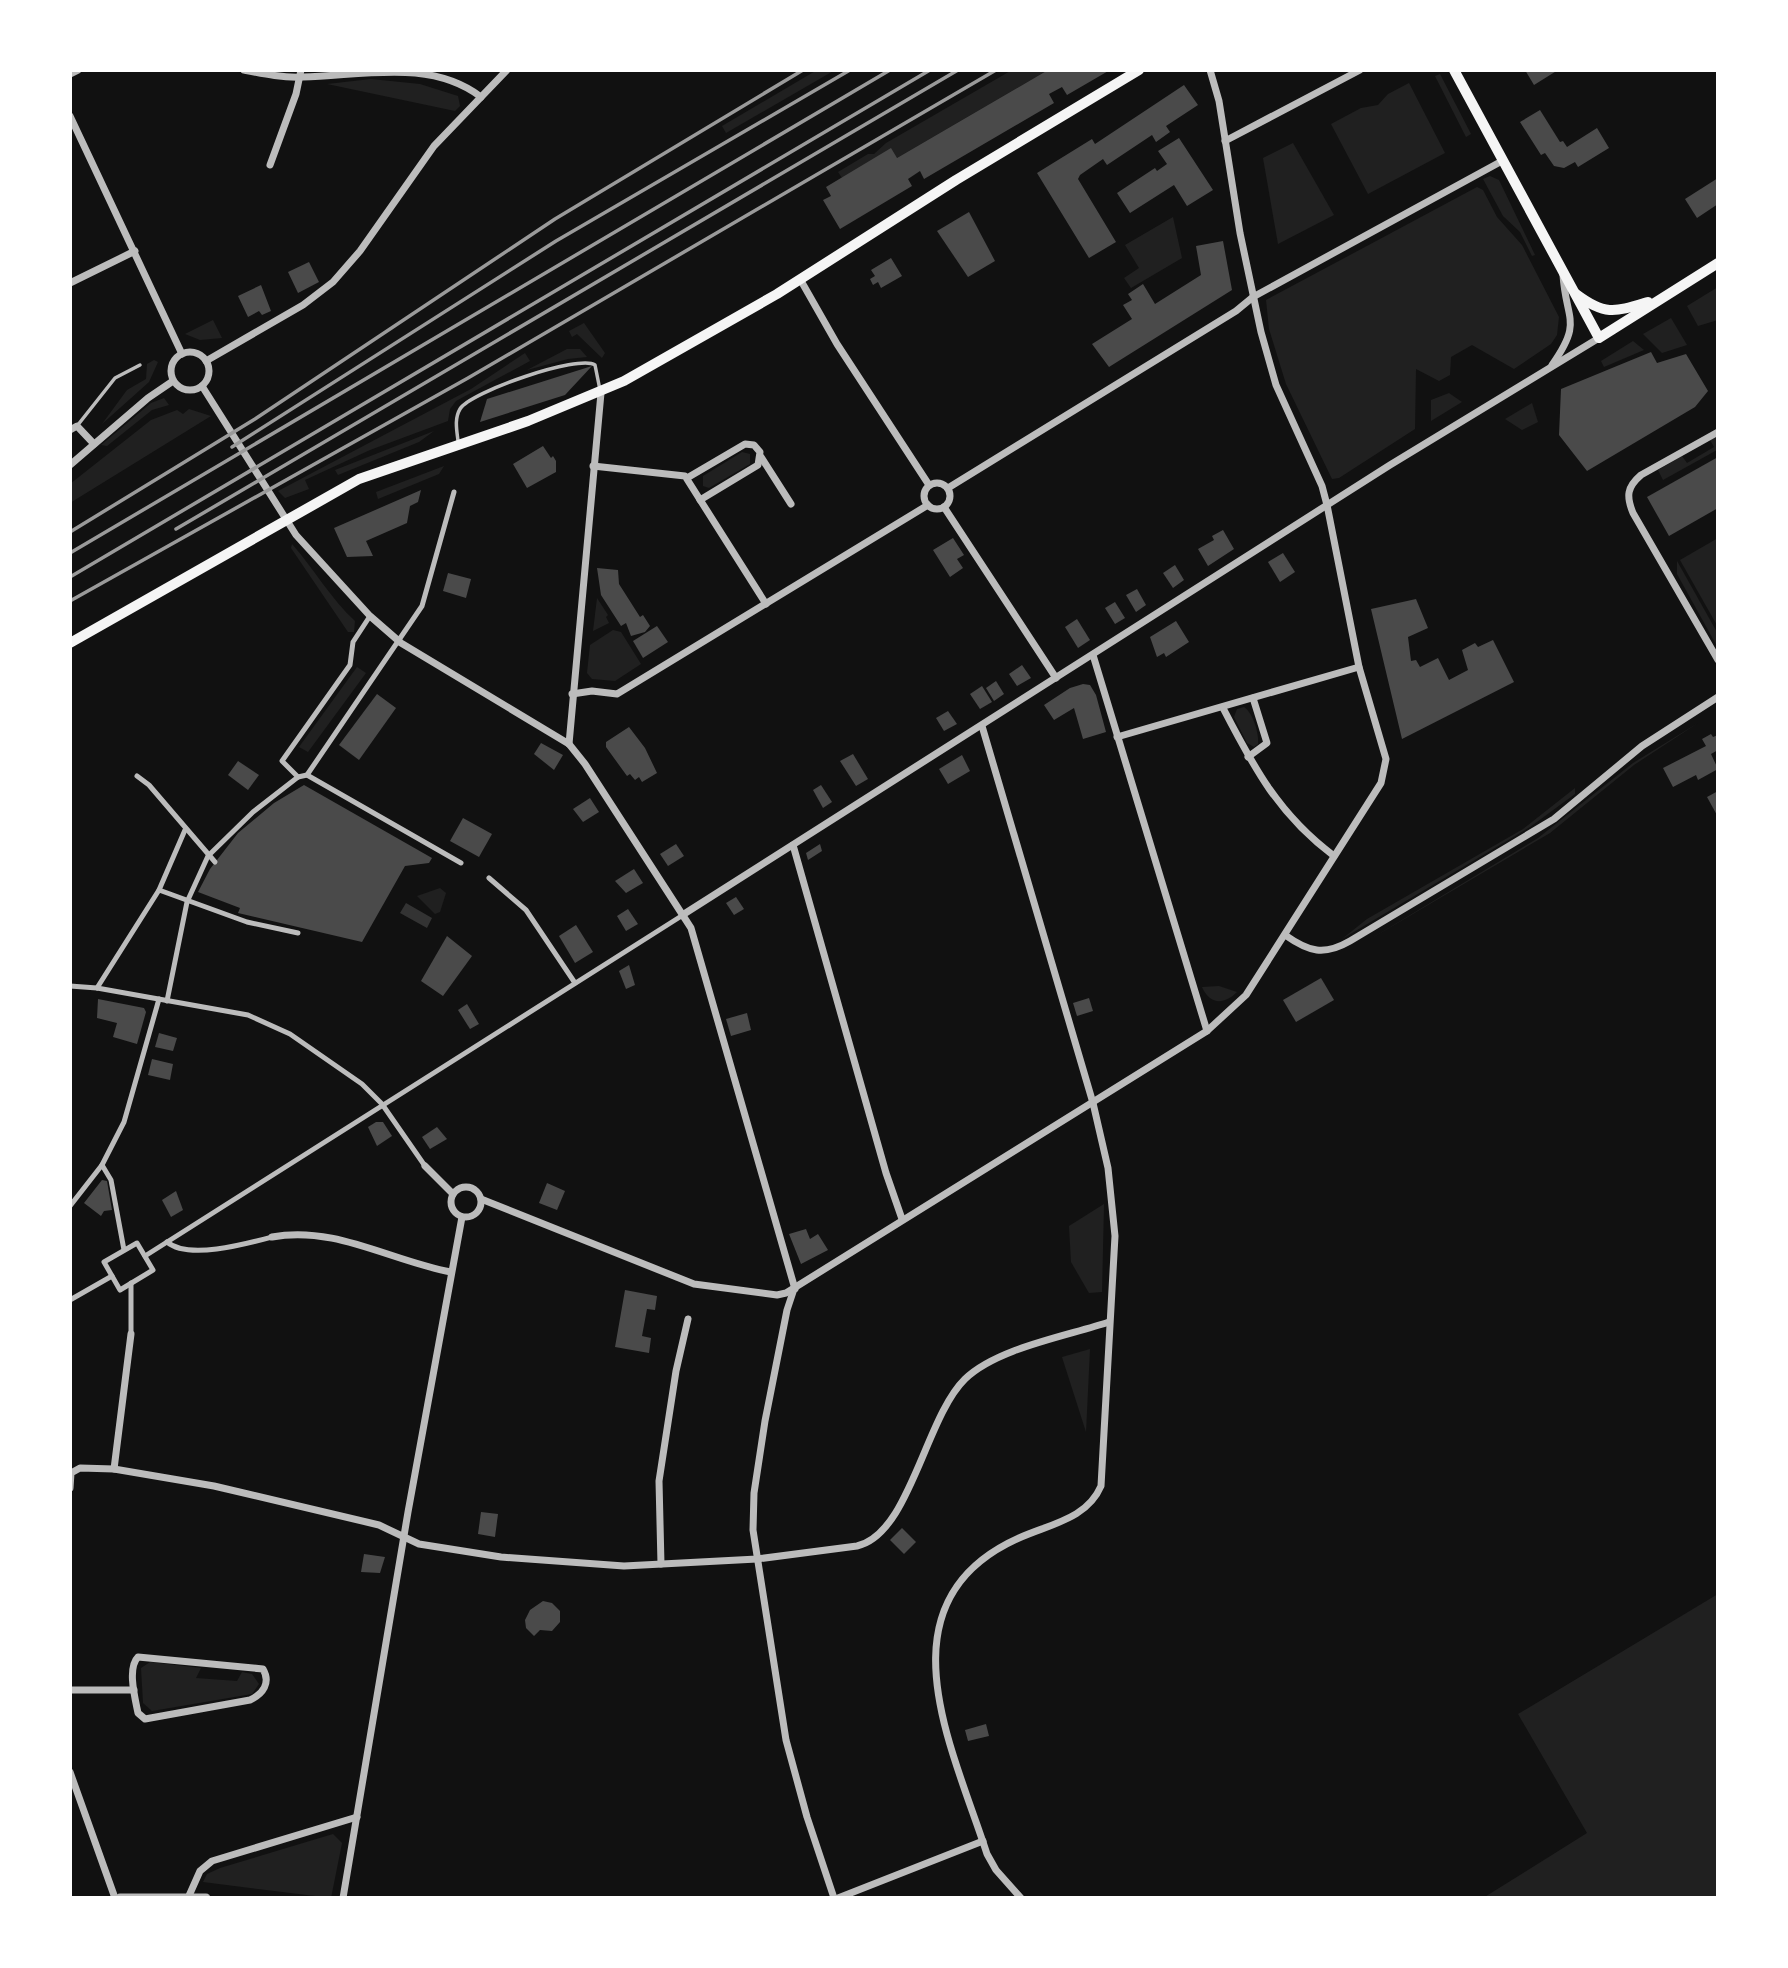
<svg xmlns="http://www.w3.org/2000/svg" width="1788" height="1968" viewBox="0 0 1788 1968" font-family="'Public Sans',sans-serif">
<style>
.green{fill:#202020}
.water{fill:#333}
.building{fill:#4a4a4a}
.lines{fill:none;stroke-linecap:round;stroke-linejoin:round}
.service{stroke:#bcbcbc;stroke-width:3.5}
.pedestrian{stroke:#bcbcbc;stroke-width:5}
.minor{stroke:#bcbcbc;stroke-width:7}
.tertiary{stroke:#bcbcbc;stroke-width:9}
.primary{stroke:#f5f5f5;stroke-width:10}
.rail{stroke:#9a9a9a;stroke-width:3.5}
</style>
<rect width="100%" height="100%" fill="#111"/>
<g class="green">
<polygon points="817,70 835,70 726,133 722,126"/>
<polygon points="1012,70 1048,70 897,158 842,178 838,172 868,154 874,154 886,143"/>
<polygon points="1440,74 1471,134 1466,137 1435,76"/>
<polygon points="371,79 420,84 458,96 460,106 455,111 327,84"/>
<polygon points="1409,83 1445,153 1368,194 1331,124 1361,108 1378,105 1388,94"/>
<polygon points="1293,143 1334,215 1278,244 1263,158"/>
<polygon points="1490,176 1499,180 1535,255 1532,256 1520,232 1503,216 1483,179"/>
<polygon points="1477,187 1483,190 1497,217 1522,245 1559,317 1557,335 1551,344 1514,369 1472,345 1451,357 1450,375 1439,381 1416,369 1415,429 1339,478 1332,479 1286,384 1269,329 1266,300"/>
<polygon points="1173,217 1182,258 1131,288 1124,278 1139,268 1125,245"/>
<polygon points="1718,287 1718,320 1698,326 1687,306"/>
<polygon points="1671,318 1687,345 1662,353 1643,334"/>
<polygon points="213,320 222,338 200,340 185,334"/>
<polygon points="584,323 605,353 602,358 577,334 572,337 569,331"/>
<polygon points="1633,341 1644,350 1604,367 1601,361"/>
<polygon points="567,349 580,349 587,357 568,359 527,370"/>
<polygon points="525,353 530,361 456,401 450,409 448,421 370,450 305,480 309,489 285,498 278,491 471,389"/>
<polygon points="154,360 158,362 149,382 102,424 127,390 146,379 147,364"/>
<polygon points="1449,393 1462,402 1431,421 1431,400"/>
<polygon points="164,398 169,405 152,410 107,446 101,445 151,403"/>
<polygon points="1532,403 1538,422 1522,430 1505,419"/>
<polygon points="189,409 211,416 70,503 70,484 151,420 177,410 183,414"/>
<polygon points="434,431 419,442 338,475 335,470"/>
<polygon points="1718,436 1717,450 1663,480 1658,470 1682,456 1687,463 1714,447 1710,440"/>
<polygon points="742,452 750,454 750,464 709,488 703,486 703,476"/>
<polygon points="444,466 439,474 378,499 376,492"/>
<polygon points="1718,538 1718,627 1680,560"/>
<path d="M292,544C314,569 331,599 355,621L354,632H348L291,548Z"/>
<polygon points="1677,561 1718,634 1718,648 1677,574"/>
<polygon points="597,598 608,615 606,617 609,623 593,631"/>
<polygon points="613,630 621,632 641,664 615,681 592,679 587,673 590,645"/>
<polygon points="357,667 366,673 308,752 299,747"/>
<path d="M1244,707C1253,713 1259,733 1258,744L1254,747L1247,743L1234,717L1237,709Z"/>
<polygon points="1698,723 1634,765 1550,833 1367,941 1538,838 1633,763"/>
<polygon points="1575,788 1575,794 1530,827 1342,939 1367,919 1523,829"/>
<polygon points="440,888 446,893 440,912 435,914 417,896"/>
<path d="M1219,986L1237,992C1224,1005 1210,1005 1202,987Z"/>
<polygon points="1104,1204 1102,1292 1089,1293 1071,1262 1069,1226"/>
<polygon points="1090,1349 1086,1432 1062,1357"/>
<polygon points="1718,1594 1718,1898 1483,1898 1587,1833 1518,1714"/>
<polygon points="150,1662 201,1668 196,1678 237,1681 242,1672 252,1674 259,1684 252,1694 152,1711 143,1703 141,1668"/>
<polygon points="333,1834 342,1843 331,1898 203,1882 207,1874 220,1868"/>
</g>
<polygon class="water" points="406,903 432,918 427,928 400,913"/>
<g class="building">
<polygon points="1048,70 1110,70 1067,95 1062,87 1049,94 1054,103 924,179 920,171 908,179 912,186 840,229 823,200 831,196 826,187 891,148 897,158"/>
<polygon points="1525,70 1558,70 1534,85"/>
<polygon points="1184,85 1198,105 1166,126 1170,132 1156,142 1152,135 1107,165 1103,159 1080,175 1078,179 1116,242 1089,258 1037,173 1092,139 1095,144"/>
<polygon points="1540,110 1560,142 1563,141 1567,147 1597,128 1609,148 1578,167 1575,162 1564,168 1554,166 1545,153 1541,155 1520,122"/>
<polygon points="1179,138 1213,190 1187,206 1174,185 1130,213 1117,193 1155,168 1157,171 1167,164 1158,151"/>
<polygon points="1718,178 1718,204 1697,218 1685,199"/>
<polygon points="969,212 995,261 968,277 937,231"/>
<polygon points="1223,241 1232,290 1109,367 1092,344 1132,319 1123,305 1132,300 1128,294 1143,284 1155,304 1201,275 1196,246"/>
<polygon points="891,258 902,276 881,288 878,282 873,285 870,279 875,276 871,270"/>
<polygon points="309,262 319,282 298,293 288,272"/>
<polygon points="261,285 271,311 262,315 259,311 248,317 238,296"/>
<polygon points="1651,352 1657,363 1686,354 1708,391 1695,407 1587,471 1559,435 1561,389"/>
<polygon points="592,366 565,395 480,422 487,399"/>
<polygon points="543,446 551,458 553,456 556,461 556,472 527,488 513,464"/>
<polygon points="1718,457 1718,508 1669,536 1647,497"/>
<polygon points="421,490 418,502 410,506 407,523 366,541 373,556 347,557 334,528"/>
<polygon points="1223,530 1234,549 1208,566 1198,549 1214,540 1212,536"/>
<polygon points="953,538 964,555 957,559 963,568 950,577 933,550"/>
<polygon points="1283,553 1295,572 1280,582 1268,562"/>
<polygon points="1175,565 1184,580 1173,588 1163,573"/>
<polygon points="597,568 618,570 619,584 640,617 643,615 650,626 645,632 631,636 626,623 621,626 601,595"/>
<polygon points="448,573 471,579 466,598 443,591"/>
<polygon points="1137,589 1146,605 1136,612 1126,595"/>
<polygon points="1416,599 1428,628 1408,637 1411,661 1416,660 1420,667 1438,658 1449,680 1468,670 1462,650 1475,643 1478,647 1493,640 1514,682 1402,739 1371,609"/>
<polygon points="1115,602 1125,618 1115,624 1105,608"/>
<polygon points="1077,619 1090,640 1078,648 1065,627"/>
<polygon points="1176,621 1189,642 1166,657 1164,653 1157,657 1150,637"/>
<polygon points="657,626 668,642 643,658 633,641"/>
<polygon points="1022,665 1031,678 1017,686 1009,674"/>
<polygon points="996,681 1004,694 994,701 986,688"/>
<polygon points="1083,684 1090,685 1096,695 1106,732 1083,739 1074,708 1054,720 1044,705 1070,688"/>
<polygon points="982,686 992,702 980,709 970,694"/>
<polygon points="377,694 396,708 359,760 339,745"/>
<polygon points="948,711 957,724 944,731 936,718"/>
<polygon points="629,727 645,748 657,773 642,782 639,777 635,780 630,774 627,776 606,747 606,742"/>
<polygon points="1711,734 1713,737 1718,735 1718,750 1711,754 1718,769 1698,780 1696,775 1673,787 1663,768 1706,746 1702,739"/>
<polygon points="541,743 563,755 554,770 534,754"/>
<polygon points="853,754 868,779 856,786 840,761"/>
<polygon points="962,755 970,771 948,784 939,769"/>
<polygon points="238,761 259,775 248,790 228,775"/>
<polygon points="304,785 432,858 429,863 405,866 362,942 238,913 240,908 198,892 210,869 238,833 274,803"/>
<polygon points="821,785 832,802 823,808 813,790"/>
<polygon points="1718,791 1718,817 1707,797"/>
<polygon points="590,798 599,812 583,822 573,809"/>
<polygon points="463,818 492,834 479,857 450,841"/>
<polygon points="676,844 684,856 668,866 660,854"/>
<polygon points="820,844 822,851 808,860 806,853"/>
<polygon points="634,869 643,883 626,893 615,881"/>
<polygon points="736,897 744,909 734,915 726,903"/>
<polygon points="628,909 638,924 626,931 617,916"/>
<polygon points="576,925 593,952 575,963 559,936"/>
<polygon points="447,936 472,956 443,996 421,981"/>
<polygon points="629,965 635,985 626,989 619,971"/>
<polygon points="1321,978 1334,1000 1296,1022 1283,1000"/>
<polygon points="1089,998 1093,1011 1077,1016 1073,1003"/>
<polygon points="98,999 144,1008 146,1012 137,1044 113,1037 117,1023 97,1018"/>
<polygon points="467,1004 479,1024 470,1029 458,1010"/>
<polygon points="747,1013 751,1030 731,1036 726,1019"/>
<polygon points="159,1033 177,1038 173,1051 155,1047"/>
<polygon points="152,1059 173,1064 170,1080 148,1075"/>
<polygon points="376,1122 383,1122 392,1136 377,1146 368,1127"/>
<polygon points="437,1127 447,1139 430,1149 422,1137"/>
<polygon points="102,1180 107,1181 112,1210 104,1211 101,1216 84,1203"/>
<polygon points="547,1183 565,1191 557,1210 539,1203"/>
<polygon points="176,1191 183,1210 171,1217 162,1200"/>
<polygon points="806,1229 810,1239 818,1234 828,1250 801,1264 789,1234"/>
<polygon points="625,1290 657,1296 655,1310 647,1309 642,1336 651,1338 649,1353 615,1347"/>
<polygon points="481,1512 498,1514 495,1537 478,1534"/>
<polygon points="902,1528 916,1542 904,1554 890,1540"/>
<polygon points="364,1554 385,1557 380,1573 361,1572"/>
<polygon points="543,1601 552,1603 560,1611 560,1622 552,1631 540,1630 534,1636 526,1628 525,1620 530,1610"/>
<polygon points="986,1724 989,1736 968,1741 965,1730"/>
</g>
<g class="lines">
<g class="service">
<polyline points="77,426 115,378 140,365"/>
<path d="M458,441C457,431 454,419 460,409C470,392 579,354 595,365L600,390"/>
</g>
<g class="pedestrian">
<polyline points="307,775 461,863"/>
<polyline points="137,776 149,785 215,862"/>
<polyline points="298,777 282,761 350,665 353,642 370,616"/>
<polyline points="489,878 526,910 575,983"/>
<polyline points="159,890 247,922 298,933"/>
<polyline points="70,986 97,988 248,1015 290,1034 362,1084 382,1104 425,1166"/>
<polyline points="97,988 159,890 185,830"/>
<polyline points="167,1001 187,902 208,856 253,812 298,777 307,775 422,606 454,492"/>
<polyline points="102,1165 111,1180 124,1250"/>
<polyline points="70,1206 102,1165 124,1122 159,999"/>
<path d="M167,1242C188,1260 246,1244 272,1237"/>
<polygon points="137,1243 153,1270 120,1290 104,1262"/>
<polyline points="145,1256 683,915"/>
<polyline points="70,1300 112,1276"/>
<polyline points="131,1334 131,1283"/>
</g>
<g class="minor">
<path d="M244,70C264,74 283,78 303,77C361,76 430,58 481,97"/>
<polyline points="70,74 78,70"/>
<polyline points="70,116 182,354"/>
<polyline points="1225,141 1360,70"/>
<polyline points="270,165 296,94 301,70"/>
<polyline points="800,279 837,344 929,485"/>
<polyline points="70,283 135,251"/>
<circle cx="190" cy="371" r="19"/>
<polyline points="206,361 303,305 333,282 360,251 434,146 507,70"/>
<path d="M1552,365C1583,321 1566,321 1563,275"/>
<polyline points="202,386 296,535 370,616 401,643 569,744 585,764 691,928 795,1289"/>
<polyline points="70,430 77,426 94,444"/>
<path d="M1718,432L1641,475C1627,487 1626,496 1633,513L1718,660"/>
<polyline points="761,457 791,504"/>
<polyline points="70,465 148,398 173,381"/>
<polyline points="593,466 685,476 766,604"/>
<polyline points="687,478 745,444 754,445 760,452 758,465 700,500"/>
<circle cx="937" cy="496" r="13"/>
<polyline points="948,488 1236,311 1253,297 1502,161"/>
<polyline points="944,507 1056,678"/>
<polyline points="1093,655 1207,1031"/>
<polyline points="572,694 592,691 617,694 928,505"/>
<path d="M1223,708C1254,768 1279,815 1334,856"/>
<path d="M982,726L1093,1103L1108,1168L1115,1236L1101,1486C1087,1519 1050,1524 1019,1538C876,1602 953,1748 987,1854L996,1870L1021,1898"/>
<polyline points="1117,737 1359,667"/>
<polyline points="569,744 601,393"/>
<polyline points="1248,757 1267,743 1253,698"/>
<polyline points="793,845 886,1173 902,1219"/>
<polyline points="684,914 1390,465 1599,338"/>
<path d="M1285,935C1309,952 1324,956 1350,941L1554,819L1642,746L1718,697"/>
<polyline points="425,1166 453,1194"/>
<circle cx="466" cy="1202" r="15"/>
<polyline points="481,1199 694,1284 777,1295 786,1293 1207,1031 1246,995 1381,783 1386,759 1359,667 1327,505 1322,486 1276,385 1261,332 1240,233 1219,101 1210,70"/>
<path d="M272,1237C334,1225 391,1261 451,1272"/>
<polyline points="794,1289 787,1310 765,1421 754,1493 753,1530 786,1740 807,1817 834,1898"/>
<polyline points="114,1469 131,1334"/>
<path d="M70,1488L71,1473L80,1468L114,1469L214,1486L379,1525L419,1544L501,1557L624,1566L757,1559L857,1546C910,1534 925,1418 965,1379C997,1348 1067,1336 1109,1322"/>
<polyline points="661,1564 659,1481 676,1371 688,1319"/>
<path d="M138,1657L263,1669C271,1683 263,1694 250,1700L145,1719L138,1713C135,1698 127,1668 138,1657Z"/>
<polyline points="70,1690 134,1690"/>
<polyline points="70,1772 115,1898"/>
<polyline points="188,1898 200,1871 212,1861 357,1817"/>
<polyline points="343,1898 408,1512 462,1217"/>
<polyline points="838,1898 983,1841"/>
</g>
<polyline class="tertiary" points="120,1898 206,1898"/>
<g class="primary">
<polyline points="1454,70 1599,338 1718,263"/>
<path d="M1576,294C1605,316 1615,312 1648,302"/>
<polyline points="70,643 359,479 528,421 624,381 777,294 956,180 1139,70"/>
</g>
<g class="rail">
<polyline points="232,447 556,241 850,70"/>
<polyline points="176,529 958,70"/>
<polyline points="70,532 255,419 555,219 803,70"/>
<polyline points="70,553 890,70"/>
<polyline points="70,577 930,70"/>
<polyline points="70,601 468,378 996,70"/>
</g>
</g>
<rect width="1788" height="1968" fill="none" stroke="#ffffff" stroke-width="144"/>
</svg>
